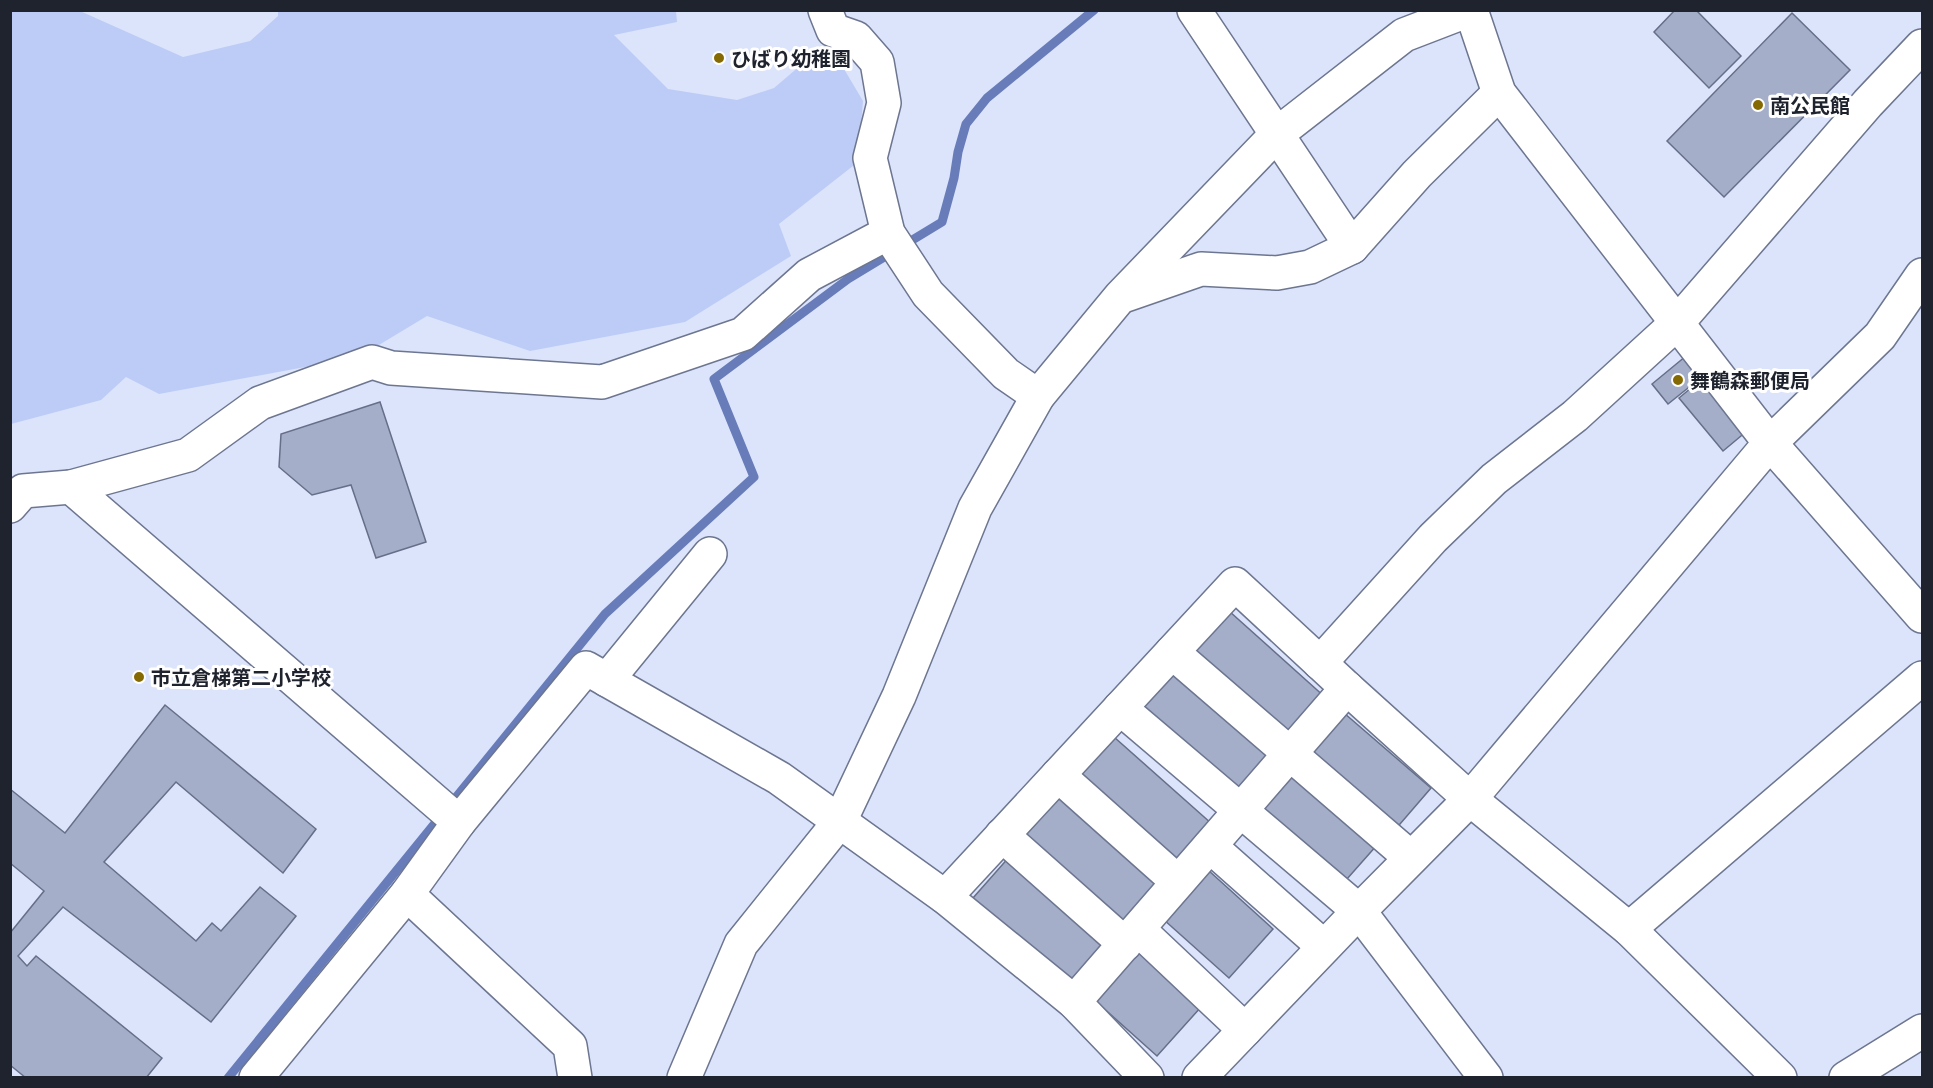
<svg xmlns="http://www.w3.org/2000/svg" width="1933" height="1088" viewBox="0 0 1933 1088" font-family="Manrope,'Noto Sans JP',sans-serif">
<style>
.green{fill:#bdccf6}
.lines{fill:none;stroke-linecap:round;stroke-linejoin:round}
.stream{stroke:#687cb9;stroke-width:9}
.building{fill:#a4aec9;stroke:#666f88;stroke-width:1.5}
.minor-casing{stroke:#6d7690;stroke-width:36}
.major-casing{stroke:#6d7690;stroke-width:36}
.minor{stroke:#fff;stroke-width:33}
.major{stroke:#fff;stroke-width:33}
.poi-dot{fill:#856903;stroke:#fff;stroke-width:2}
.labels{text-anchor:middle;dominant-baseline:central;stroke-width:6;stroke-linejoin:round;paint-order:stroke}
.poi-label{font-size:20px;font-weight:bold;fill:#1f232d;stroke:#fff;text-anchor:start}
</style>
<rect width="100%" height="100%" fill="#dce4fb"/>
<polygon class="green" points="11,11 80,11 183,57 250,41 278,16 278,11 676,11 677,22 614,35 668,89 737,100 774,88 828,42 863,101 858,162 779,224 791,256 685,322 530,351 427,316 359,357 159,394 126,377 101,400 11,424"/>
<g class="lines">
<polyline class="stream" points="228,1078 605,614 754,477 714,379 848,279 942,222 954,178 958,152 966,124 987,98 1094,10"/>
</g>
<g class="building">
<polygon points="1675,10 1696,10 1741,56 1709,88 1654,32"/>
<polygon points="1792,13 1850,70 1724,197 1667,141"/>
<polygon points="1686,356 1703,376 1668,404 1652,384"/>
<polygon points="1703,378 1747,431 1723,451 1679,398"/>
<polygon points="380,402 426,542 376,558 351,485 312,495 279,467 281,434"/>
<polygon points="1229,611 1326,698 1289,740 1192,653"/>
<polygon points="1176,671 1273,758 1236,800 1138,713"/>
<polygon points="165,705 316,829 283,873 176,782 104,862 196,941 212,923 221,931 260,887 296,916 211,1022 63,907 18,956 27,966 36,956 162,1058 146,1078 26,1078 10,1065 10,933 44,891 10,863 10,789 65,833"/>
<polygon points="1344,713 1431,788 1394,831 1308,756"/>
<polygon points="1114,737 1212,824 1175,866 1077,779"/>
<polygon points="1291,771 1377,845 1339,888 1254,814"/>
<polygon points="1062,794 1160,881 1122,923 1025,836"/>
<polygon points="1010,856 1107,943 1070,985 973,898"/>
<polygon points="1208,870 1273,929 1229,978 1163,919"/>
<polygon points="1136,947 1201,1007 1157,1056 1091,997"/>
</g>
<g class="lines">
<defs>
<g id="minor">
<polyline points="825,10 833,30 856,38 877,62 884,103 870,158 888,233 928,294 1006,374 1038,396"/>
<polyline points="1194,10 1352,247"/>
<polyline points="1471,10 1499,93 1770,443 1922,616"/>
<polyline points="1126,295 1201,269 1277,273 1310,267 1352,247 1417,174 1499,93"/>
<polyline points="71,487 459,822"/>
<polyline points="10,506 23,491 71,487 188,455 260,403 372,362 391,368 602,382 743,334 809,275 888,233"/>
<polyline points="1172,652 1411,858"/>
<polyline points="1320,663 1433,538 1494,479 1575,416 1678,322 1868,103 1922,46"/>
<polyline points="607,680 710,554"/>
<polyline points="1120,708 1359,911 1486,1078"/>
<polyline points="1058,775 1178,882"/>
<polyline points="1002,835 1125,944"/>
<polyline points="1210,846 1324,947"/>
<polyline points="407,894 570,1046 575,1078"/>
<polyline points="945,897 1235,584 1347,688 1470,799 1629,929 1780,1078"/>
<polyline points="1138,929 1245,1030"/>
<polyline points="1629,929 1922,678"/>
<polyline points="1074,1002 1347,688"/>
<polyline points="256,1078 407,894 459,822 586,668 779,778 945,897 1074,1002 1147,1078"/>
<polyline points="684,1078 741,944 840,821 899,696 975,508 1038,396 1120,297 1277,134 1404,35 1469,10"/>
<polyline points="1199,1078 1359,911 1470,799 1770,443 1880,336 1922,275"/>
</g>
<polyline id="major" points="1846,1078 1922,1031"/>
</defs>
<use href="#minor" class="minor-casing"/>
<use href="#major" class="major-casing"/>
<use href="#minor" class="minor"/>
<use href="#major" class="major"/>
</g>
<g class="poi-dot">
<circle cx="719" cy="58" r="6"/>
<circle cx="1758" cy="105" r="6"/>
<circle cx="1678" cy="380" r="6"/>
<circle cx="139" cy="677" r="6"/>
</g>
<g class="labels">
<g class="poi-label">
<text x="731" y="58">ひばり幼稚園</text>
<text x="1770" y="105">南公民館</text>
<text x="1690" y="380">舞鶴森郵便局</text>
<text x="151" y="677">市立倉梯第二小学校</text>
</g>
</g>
<rect width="1933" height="1088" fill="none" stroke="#1f232d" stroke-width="24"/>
</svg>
